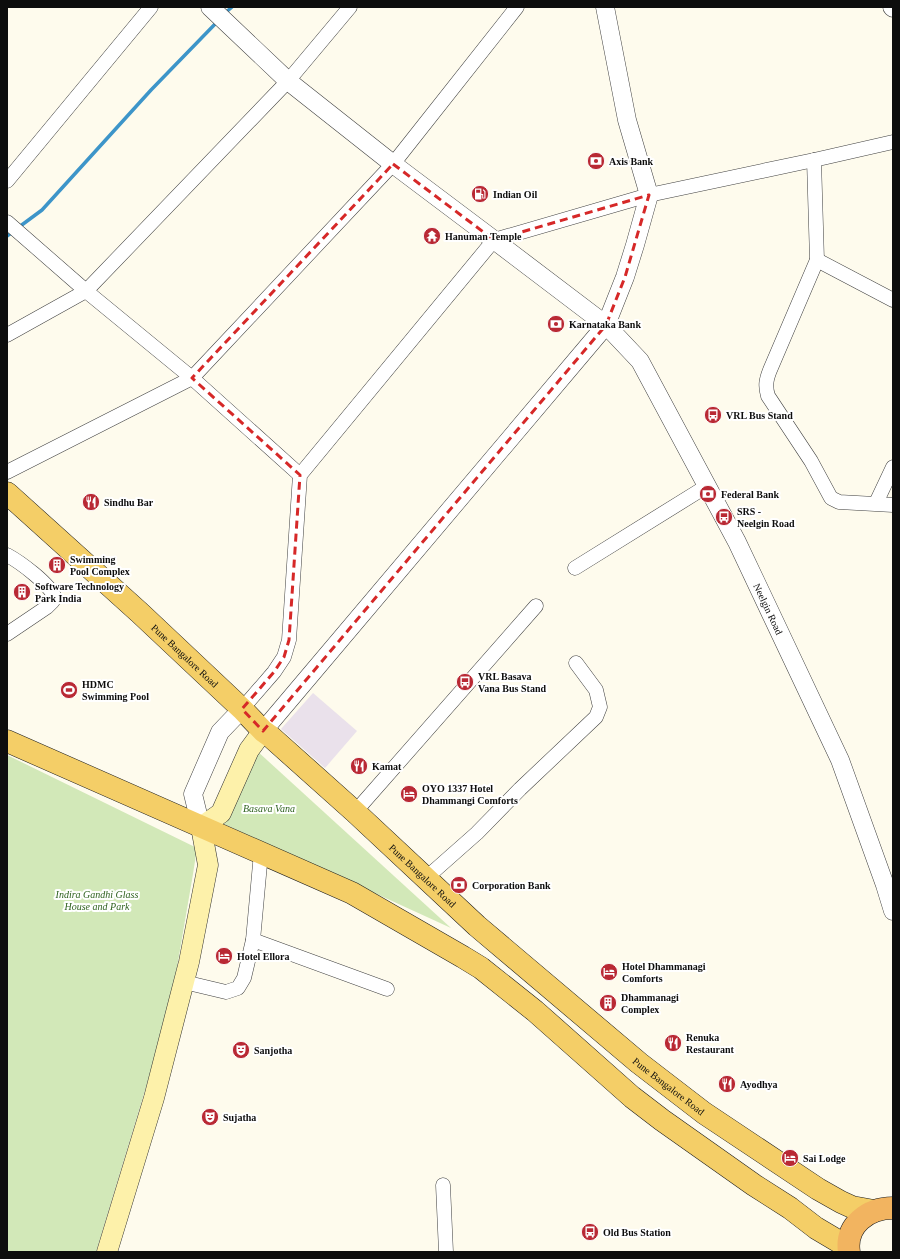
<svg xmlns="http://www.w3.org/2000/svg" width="900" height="1259" viewBox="0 0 900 1259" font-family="Georgia,serif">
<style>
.industrial{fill:#eae1eb}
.green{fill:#d2e8b8}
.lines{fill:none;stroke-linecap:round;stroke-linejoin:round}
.stream{stroke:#3d95c9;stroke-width:3.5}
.minor-casing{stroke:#404040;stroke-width:15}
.tertiary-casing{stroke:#404040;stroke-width:19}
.secondary-casing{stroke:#2f2f2f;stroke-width:21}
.primary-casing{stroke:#1e1e1e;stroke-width:23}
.trunk-casing{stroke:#1e1e1e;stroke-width:23}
.minor{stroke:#fff;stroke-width:14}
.tertiary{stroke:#fff;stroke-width:18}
.secondary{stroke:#fdf1aa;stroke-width:20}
.primary{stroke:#f4ce67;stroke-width:22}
.trunk{stroke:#f2b460;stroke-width:22}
.marked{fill:none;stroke:#d62828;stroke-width:3;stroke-dasharray:8 5;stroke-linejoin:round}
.labels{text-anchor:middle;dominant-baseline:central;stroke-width:4;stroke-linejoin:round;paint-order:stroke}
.poi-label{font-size:10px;font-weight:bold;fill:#0d0d0d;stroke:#fff;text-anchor:start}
.street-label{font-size:10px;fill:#0d0d0d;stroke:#fff}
.park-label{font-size:10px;font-style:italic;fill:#2f621f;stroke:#fff}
</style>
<rect width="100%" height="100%" fill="#fefbed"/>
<polygon class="industrial" points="313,693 357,731 325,768 281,729"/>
<g class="green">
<polygon points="256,750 451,928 224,824"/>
<polygon points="7,755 197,848 193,874 170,1008 96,1252 7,1252"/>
</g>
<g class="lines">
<g class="stream">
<polyline points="225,13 232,7"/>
<polyline points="19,227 42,210 151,90 218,21"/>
<polyline points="7,236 14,231"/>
</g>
<defs>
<g id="minor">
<path d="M814,160L817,260L770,370C766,380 765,386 768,396L811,461L831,498L839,502L893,505"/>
<polyline points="7,181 151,7"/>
<polyline points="7,222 86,291 192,378 300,475"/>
<polyline points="817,260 893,300"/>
<polyline points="7,335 86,291 288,81 350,7"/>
<polyline points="7,472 192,378 393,164 517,7"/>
<polyline points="876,503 893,467"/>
<path d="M7,555C20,562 50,584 55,598L52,602L47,607L7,634"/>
<polyline points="575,568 707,486"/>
<polyline points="242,709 274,672 284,657 289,640 300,475 494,240 649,195 814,160 893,142"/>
<polyline points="355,812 536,606"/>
<polyline points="425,879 477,833 520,789 596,717 600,707 596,690 576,663"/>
<polyline points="253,940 387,989"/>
<polyline points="184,982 226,992 238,988 244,978 253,940 261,853"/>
<polyline points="443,1185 446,1252"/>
</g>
<g id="tertiary">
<path id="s1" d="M210,7L288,81L393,164L494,240L606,325L640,361L737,542L840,760L885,885L893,911"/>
<polyline points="892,7 893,8"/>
<polyline points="263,731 606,325 625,277 635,245 649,195 627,120 605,7"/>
<polyline points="201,827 193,794 220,732 242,709"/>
</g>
<polyline id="secondary" points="107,1252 154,1098 189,962 208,865 201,827 221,813 249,750 263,731"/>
<g id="primary">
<path id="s2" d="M7,493L140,613L242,709L263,731L270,736L355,812L477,926L639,1063L704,1113L818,1189L841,1202L852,1207L874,1211"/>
<polyline points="7,741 352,893 463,957 481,968 535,1011 632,1097 662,1120 754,1185 790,1208 816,1228 848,1247"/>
</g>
<path id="trunk" d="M849,1252C845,1225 868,1208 893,1208"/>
</defs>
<use href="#minor" class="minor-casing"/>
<use href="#tertiary" class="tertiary-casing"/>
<use href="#secondary" class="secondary-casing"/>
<use href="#primary" class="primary-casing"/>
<use href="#trunk" class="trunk-casing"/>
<use href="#minor" class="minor"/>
<use href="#tertiary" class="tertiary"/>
<use href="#secondary" class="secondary"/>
<use href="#primary" class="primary"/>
<use href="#trunk" class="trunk"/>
</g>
<path class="marked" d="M393,164L494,240L649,195L625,277L606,325L263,731L242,709L274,672L284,657L289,640L300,475L192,378Z"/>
<defs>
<symbol id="bank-disc" viewBox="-11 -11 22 22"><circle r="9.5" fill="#b92934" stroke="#fff"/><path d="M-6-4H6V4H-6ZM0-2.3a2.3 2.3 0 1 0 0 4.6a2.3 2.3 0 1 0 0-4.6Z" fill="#fff"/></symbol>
<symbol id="fuel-disc" viewBox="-11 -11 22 22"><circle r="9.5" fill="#b92934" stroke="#fff"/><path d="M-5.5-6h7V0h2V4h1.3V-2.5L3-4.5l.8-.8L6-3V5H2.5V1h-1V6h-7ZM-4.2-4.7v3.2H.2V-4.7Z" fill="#fff"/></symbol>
<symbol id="temple-disc" viewBox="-11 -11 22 22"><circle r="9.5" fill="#b92934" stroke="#fff"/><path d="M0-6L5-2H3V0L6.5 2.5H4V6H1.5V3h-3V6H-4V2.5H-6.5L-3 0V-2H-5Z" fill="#fff"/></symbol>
<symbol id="bus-disc" viewBox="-11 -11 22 22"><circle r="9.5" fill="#b92934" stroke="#fff"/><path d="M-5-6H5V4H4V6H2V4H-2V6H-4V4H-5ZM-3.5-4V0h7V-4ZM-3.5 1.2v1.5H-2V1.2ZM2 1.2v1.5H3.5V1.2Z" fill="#fff"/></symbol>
<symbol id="restaurant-disc" viewBox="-11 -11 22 22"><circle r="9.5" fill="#b92934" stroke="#fff"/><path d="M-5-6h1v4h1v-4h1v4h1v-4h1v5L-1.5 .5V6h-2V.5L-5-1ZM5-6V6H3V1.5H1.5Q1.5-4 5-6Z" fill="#fff"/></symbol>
<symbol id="building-disc" viewBox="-11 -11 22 22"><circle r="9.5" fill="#b92934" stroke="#fff"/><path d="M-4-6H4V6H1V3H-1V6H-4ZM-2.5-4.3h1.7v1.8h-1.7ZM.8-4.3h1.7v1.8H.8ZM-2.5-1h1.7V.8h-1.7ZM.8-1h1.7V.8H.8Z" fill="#fff"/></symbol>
<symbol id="stadium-disc" viewBox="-11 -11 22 22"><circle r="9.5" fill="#b92934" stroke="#fff"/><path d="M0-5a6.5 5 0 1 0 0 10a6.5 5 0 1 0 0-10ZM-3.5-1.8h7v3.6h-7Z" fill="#fff"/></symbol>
<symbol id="hotel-disc" viewBox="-11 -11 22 22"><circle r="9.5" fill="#b92934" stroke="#fff"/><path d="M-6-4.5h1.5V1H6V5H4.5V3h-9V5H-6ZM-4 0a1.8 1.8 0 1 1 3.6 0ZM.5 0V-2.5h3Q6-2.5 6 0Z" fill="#fff"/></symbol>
<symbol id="theatre-disc" viewBox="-11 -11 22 22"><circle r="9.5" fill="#b92934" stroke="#fff"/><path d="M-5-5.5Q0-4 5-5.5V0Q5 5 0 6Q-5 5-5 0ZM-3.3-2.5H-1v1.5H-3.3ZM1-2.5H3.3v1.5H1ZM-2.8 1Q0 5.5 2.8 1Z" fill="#fff"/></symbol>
</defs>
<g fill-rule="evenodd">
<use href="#bank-disc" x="586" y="151" width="20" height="20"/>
<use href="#fuel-disc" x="470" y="184" width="20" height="20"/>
<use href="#temple-disc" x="422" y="226" width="20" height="20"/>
<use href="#bank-disc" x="546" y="314" width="20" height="20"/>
<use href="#bus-disc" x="703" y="405" width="20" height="20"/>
<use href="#bank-disc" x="698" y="484" width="20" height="20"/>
<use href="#restaurant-disc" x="81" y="492" width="20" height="20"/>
<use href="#bus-disc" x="714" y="507" width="20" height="20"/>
<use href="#building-disc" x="47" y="555" width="20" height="20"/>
<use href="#building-disc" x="12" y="582" width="20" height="20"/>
<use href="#bus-disc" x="455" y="672" width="20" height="20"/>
<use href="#stadium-disc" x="59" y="680" width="20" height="20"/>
<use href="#restaurant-disc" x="349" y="756" width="20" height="20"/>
<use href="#hotel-disc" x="399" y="784" width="20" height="20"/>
<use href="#bank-disc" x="449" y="875" width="20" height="20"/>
<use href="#hotel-disc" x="214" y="946" width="20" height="20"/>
<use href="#hotel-disc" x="599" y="962" width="20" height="20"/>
<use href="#building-disc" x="598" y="993" width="20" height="20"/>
<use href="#restaurant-disc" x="663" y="1033" width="20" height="20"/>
<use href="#theatre-disc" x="231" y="1040" width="20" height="20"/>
<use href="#restaurant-disc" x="717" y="1074" width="20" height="20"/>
<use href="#theatre-disc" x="200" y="1107" width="20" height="20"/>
<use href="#hotel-disc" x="780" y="1148" width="20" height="20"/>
<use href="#bus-disc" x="580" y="1222" width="20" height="20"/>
</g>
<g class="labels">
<g class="poi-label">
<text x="609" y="161">Axis Bank</text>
<text x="493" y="194">Indian Oil</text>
<text x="445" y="236">Hanuman Temple</text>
<text x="569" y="324">Karnataka Bank</text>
<text x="726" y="415">VRL Bus Stand</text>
<text x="721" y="494">Federal Bank</text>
<text x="104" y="502">Sindhu Bar</text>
<text x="737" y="511">SRS -<tspan x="737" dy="12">Neelgin Road</tspan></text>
<text x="70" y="559">Swimming<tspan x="70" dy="12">Pool Complex</tspan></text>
<text x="35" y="586">Software Technology<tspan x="35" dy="12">Park India</tspan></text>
<text x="478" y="676">VRL Basava<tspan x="478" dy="12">Vana Bus Stand</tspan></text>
<text x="82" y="684">HDMC<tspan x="82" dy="12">Swimming Pool</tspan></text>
<text x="372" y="766">Kamat</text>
<text x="422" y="788">OYO 1337 Hotel<tspan x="422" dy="12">Dhammangi Comforts</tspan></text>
<text x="472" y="885">Corporation Bank</text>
<text x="237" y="956">Hotel Ellora</text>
<text x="622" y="966">Hotel Dhammanagi<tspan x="622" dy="12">Comforts</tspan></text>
<text x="621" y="997">Dhammanagi<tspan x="621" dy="12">Complex</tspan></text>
<text x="686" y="1037">Renuka<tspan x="686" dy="12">Restaurant</tspan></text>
<text x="254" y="1050">Sanjotha</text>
<text x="740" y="1084">Ayodhya</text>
<text x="223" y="1117">Sujatha</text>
<text x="803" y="1158">Sai Lodge</text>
<text x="603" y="1232">Old Bus Station</text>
</g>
<g class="street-label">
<text stroke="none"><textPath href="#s1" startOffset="837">Neelgin Road</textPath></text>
<text stroke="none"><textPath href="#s2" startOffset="241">Pune Bangalore Road</textPath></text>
<text stroke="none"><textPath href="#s2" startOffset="565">Pune Bangalore Road</textPath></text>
<text stroke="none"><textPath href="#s2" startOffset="889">Pune Bangalore Road</textPath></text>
</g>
<g class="park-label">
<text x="269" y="808">Basava Vana</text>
<text x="97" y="894">Indira Gandhi Glass<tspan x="97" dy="12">House and Park</tspan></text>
</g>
</g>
<rect width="900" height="1259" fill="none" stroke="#0d0d0d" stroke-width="16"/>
</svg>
